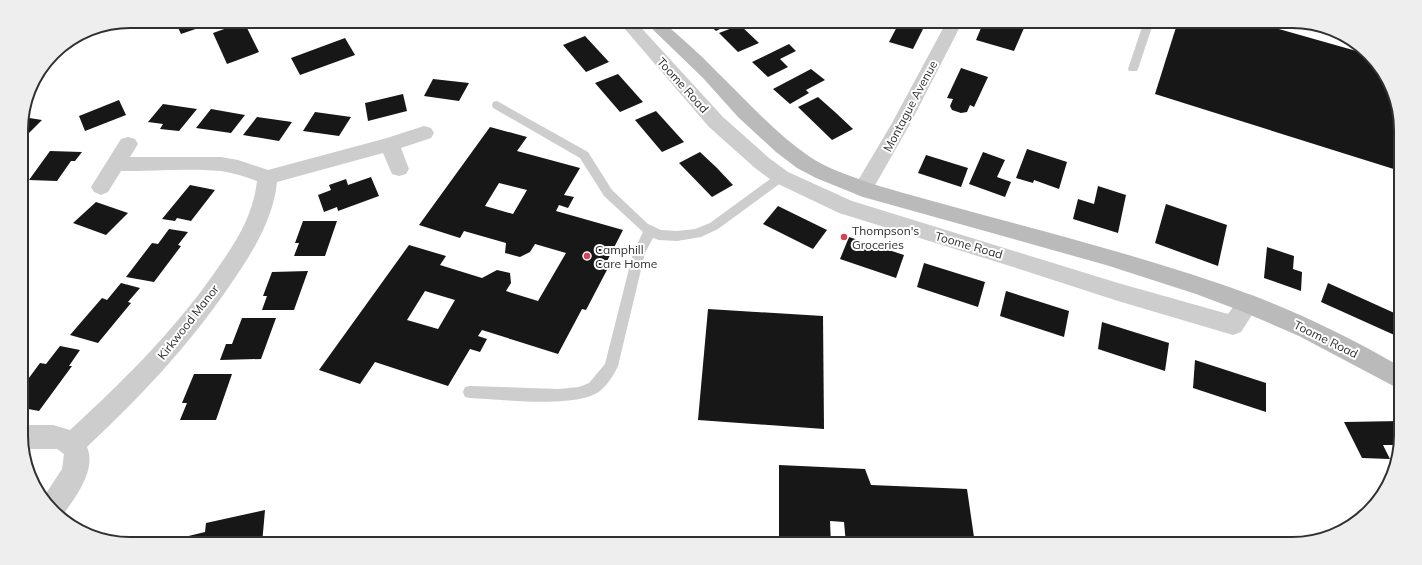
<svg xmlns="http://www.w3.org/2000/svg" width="1422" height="565" viewBox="0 0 1422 565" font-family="Mulish,sans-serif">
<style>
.building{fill:#171717;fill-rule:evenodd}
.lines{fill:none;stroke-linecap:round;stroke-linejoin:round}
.lane{fill:#cdcdcd;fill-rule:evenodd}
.street{fill:#cdcdcd;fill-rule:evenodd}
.secondary{fill:#bababa;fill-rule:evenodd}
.poi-dot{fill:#d44453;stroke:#fff;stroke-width:1.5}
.labels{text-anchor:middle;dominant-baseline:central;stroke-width:4;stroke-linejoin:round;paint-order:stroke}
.street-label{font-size:12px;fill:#303030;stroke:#fff}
.poi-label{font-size:12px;fill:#303030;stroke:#fff;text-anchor:start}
.rim{fill:none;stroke:#303030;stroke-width:2}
</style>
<rect width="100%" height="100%" fill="#fff"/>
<g class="building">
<polygon points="175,21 212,21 213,23 181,34"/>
<polygon points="705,21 736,21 716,31"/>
<polygon points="900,21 910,21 925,25 913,49 889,42"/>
<polygon points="984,21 1027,21 1014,51 976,40"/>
<polygon points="1178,21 1251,21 1367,54 1374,58 1400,115 1400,171 1155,94"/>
<polygon points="244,22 259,52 227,64 213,33"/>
<polygon points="740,25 759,43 738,52 719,33"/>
<polygon points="585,36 609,62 586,72 563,45"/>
<polygon points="345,38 355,55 300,75 291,58"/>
<polygon points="789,44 796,51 780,59 788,67 768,77 752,62"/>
<polygon points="961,68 988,77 974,107 970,105 967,112 961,113 952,110 950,106 953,99 947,98"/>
<polygon points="811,69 825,80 806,90 809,93 790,104 773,89"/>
<polygon points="618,74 643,102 620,112 595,83"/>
<polygon points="433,79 469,83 459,101 424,96"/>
<polygon points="403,94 407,111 368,121 365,103"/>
<polygon points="818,97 836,113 853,129 832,140 798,107"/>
<polygon points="119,100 126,115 85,131 79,116"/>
<polygon points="163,104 197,109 179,131 160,129 163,124 148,122"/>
<polygon points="211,109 245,115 231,133 196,128"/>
<polygon points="656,111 684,142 662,152 635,120"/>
<polygon points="315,112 351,117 339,136 303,131"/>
<polygon points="23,117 42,120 21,141 21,122"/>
<polygon points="257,117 292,122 279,141 243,135"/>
<path d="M490,127L527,137L517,151L580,168L564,195L574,197L568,208L559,205L556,211L623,230L604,267L608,268L586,310L582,309L558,354L482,330L478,336L487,339L480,352L470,349L448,386L375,362L360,384L319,370L409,245L446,256L440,265L482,278L497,270L510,273L511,283L506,291L538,301L566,253L535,244L530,252L520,257L505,253L506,243L464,231L460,238L419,225ZM499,183L527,190L513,214L485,206ZM425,291L455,300L438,329L407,320Z"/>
<polygon points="1027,149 1067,162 1059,189 1034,180 1033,183 1016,178"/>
<polygon points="50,151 82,152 75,161 71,161 57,181 29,180"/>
<polygon points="700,152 717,168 733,185 712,197 679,163"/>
<polygon points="983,152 1005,160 997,177 1011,182 1005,197 969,184"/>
<polygon points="926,155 968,168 961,187 918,173"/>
<polygon points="371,177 379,196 338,211 337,207 324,212 318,195 331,190 329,185 346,179 348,185"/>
<polygon points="190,185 215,190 191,221 177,218 175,221 162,219"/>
<polygon points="1098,186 1126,195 1118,233 1073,219 1078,199 1094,204"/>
<polygon points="96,202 128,213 106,235 73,223"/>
<polygon points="1166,204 1227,225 1218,266 1155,243"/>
<polygon points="778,206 827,230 813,249 763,224"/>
<polygon points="303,221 337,221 325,256 294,256 299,243 295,243"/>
<polygon points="169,229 188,232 178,245 181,246 154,282 126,277 152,243 158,244"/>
<polygon points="849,237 904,255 896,278 840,259"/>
<polygon points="1267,247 1294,256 1293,269 1302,272 1301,291 1264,278"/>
<polygon points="924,263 985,282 978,307 917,287"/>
<polygon points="308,271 294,310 262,310 267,296 263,296 272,272"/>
<polygon points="121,283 140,288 128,302 131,303 98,343 70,335 102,298 107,300"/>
<polygon points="1328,283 1401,316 1401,338 1321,302"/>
<polygon points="1006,291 1069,311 1064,337 1000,316"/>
<polygon points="708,309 823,316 824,429 698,420"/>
<polygon points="242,318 276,318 261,359 220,360 226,344 232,344"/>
<polygon points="1102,322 1169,343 1165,371 1098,349"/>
<polygon points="60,346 80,350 69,366 72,366 39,411 23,408 23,386 40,363 46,364"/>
<polygon points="1195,360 1266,383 1266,412 1193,388"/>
<polygon points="194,374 232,374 216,420 180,420 187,403 182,403"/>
<polygon points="1401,421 1399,445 1383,445 1390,459 1362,458 1344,422"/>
<polygon points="779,465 865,469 871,485 967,489 975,544 846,544 844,522 830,521 831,544 779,544"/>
<polygon points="265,510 262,544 171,544 172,540 205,532 206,523"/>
</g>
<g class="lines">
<g class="lane">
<polygon points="1144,21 1154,21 1138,69 1137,71 1129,71 1128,69"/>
<path d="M497,101L588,152L612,190L648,224L661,230L677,231L695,229L710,223L777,174L781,173L785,174L787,177L785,180L718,229L701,237L677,241L659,240L653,238L645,253L618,366C614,375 608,384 600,391C577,409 500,399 470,398L465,397L463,392L465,387L470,386L558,389L579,387L589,383L605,364L633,253L643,232L604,196L580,158L493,108L492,105L493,102Z"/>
</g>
<g class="street">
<path d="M618,21H635L723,117L769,158L788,172L852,201L1118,283L1228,314C1237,302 1240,292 1256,297L1259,304L1241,332L1233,335L1118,301L1010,266L839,213L774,182L755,168L709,127Z"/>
<polygon points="947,21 963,21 910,124 870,194 863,197 856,194 853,189 892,123"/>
<path d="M424,126L431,128L434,133L431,138L401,148L409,169L406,174L399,176L392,174L383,153L277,182C273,222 250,256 228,288C187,348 139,398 87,447C97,470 75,498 62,516L48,507L43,498L62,469L64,454L57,449H23V425H53L70,430C121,383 170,335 210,279C232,248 253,219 257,181C246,177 234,173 221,171C188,168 154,171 121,171L108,192L101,195L94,192L91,187L121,139L128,137L135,139L138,144L130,157H221L238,160L268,170L387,138Z"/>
</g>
<path class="secondary" d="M644,21H662C680,37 699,53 716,71C746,100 775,133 810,157C828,169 849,175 869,183C998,221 1130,250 1257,297C1306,316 1355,340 1401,367V390L1299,336L1241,311L1196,294L1106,265L863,197L816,178L797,168L776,152L738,117L703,78Z"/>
</g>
<g class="poi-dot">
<circle cx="844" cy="237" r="4"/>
<circle cx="587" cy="256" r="4"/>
</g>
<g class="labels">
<g class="street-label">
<text transform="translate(683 85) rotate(48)">Toome Road</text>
<text transform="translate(910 106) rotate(-62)">Montague Avenue</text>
<text transform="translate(969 245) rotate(16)">Toome Road</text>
<text transform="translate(188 322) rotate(-52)">Kirkwood Manor</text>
<text transform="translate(1326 339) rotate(26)">Toome Road</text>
</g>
<g class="poi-label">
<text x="852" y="230">Thompson's<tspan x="852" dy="14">Groceries</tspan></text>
<text x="595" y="249">Camphill<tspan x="595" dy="14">Care Home</tspan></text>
</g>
</g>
<path d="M0 0H1422V565H0ZM130 28H1292A102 102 0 0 1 1394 130V435A102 102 0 0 1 1292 537H130A102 102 0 0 1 28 435V130A102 102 0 0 1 130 28Z" fill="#eee" fill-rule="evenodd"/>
<path class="rim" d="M130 28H1292A102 102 0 0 1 1394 130V435A102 102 0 0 1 1292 537H130A102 102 0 0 1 28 435V130A102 102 0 0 1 130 28Z"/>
</svg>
